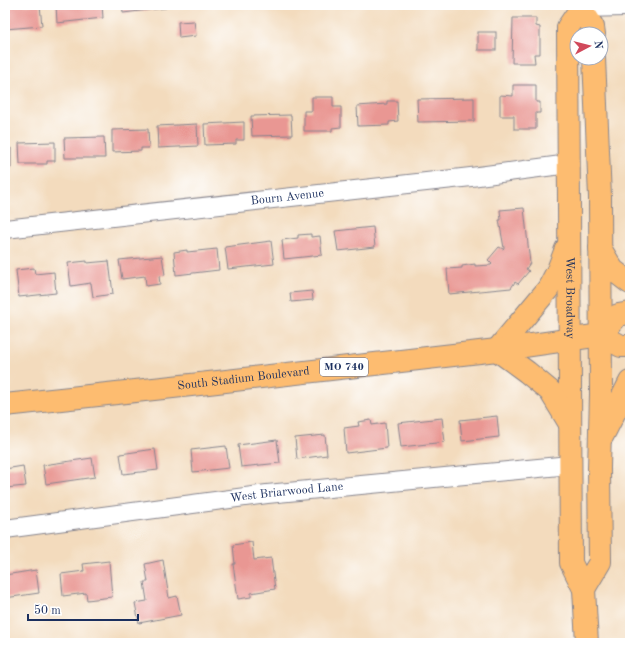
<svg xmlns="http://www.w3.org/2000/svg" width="635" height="648" viewBox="0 0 635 648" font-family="'Old Standard TT',serif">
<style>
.building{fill:#e99793}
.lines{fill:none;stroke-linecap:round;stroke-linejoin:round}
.minor-casing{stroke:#87858e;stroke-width:20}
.major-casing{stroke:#87858e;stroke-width:24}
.minor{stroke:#fff;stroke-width:18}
.major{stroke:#fdbc70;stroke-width:22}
.labels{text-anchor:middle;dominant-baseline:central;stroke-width:3;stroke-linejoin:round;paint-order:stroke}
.shield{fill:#fff;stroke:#5f6d8e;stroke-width:1}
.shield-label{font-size:11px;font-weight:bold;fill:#1b2f5e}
.street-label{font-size:12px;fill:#1b2f5e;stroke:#fff}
</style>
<rect width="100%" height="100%" fill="#fff"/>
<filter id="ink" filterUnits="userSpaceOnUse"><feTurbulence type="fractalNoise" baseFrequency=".025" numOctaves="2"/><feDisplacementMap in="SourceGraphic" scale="8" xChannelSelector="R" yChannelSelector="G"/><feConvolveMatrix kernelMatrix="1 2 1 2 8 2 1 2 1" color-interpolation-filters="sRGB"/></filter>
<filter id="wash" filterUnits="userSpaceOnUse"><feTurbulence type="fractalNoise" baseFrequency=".012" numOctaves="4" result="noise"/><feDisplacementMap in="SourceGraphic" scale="16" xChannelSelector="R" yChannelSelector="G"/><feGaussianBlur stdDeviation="0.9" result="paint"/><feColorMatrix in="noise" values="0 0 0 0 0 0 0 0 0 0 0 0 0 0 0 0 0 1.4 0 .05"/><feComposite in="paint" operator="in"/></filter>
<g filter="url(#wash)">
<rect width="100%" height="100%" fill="#f3dbbd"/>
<g id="blocks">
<g class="building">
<polygon points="23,5 40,5 42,26 5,29 5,7"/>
<polygon points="56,5 102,5 103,18 57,23"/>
<polygon points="122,5 166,5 166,8 123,13"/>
<polygon points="513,18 536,18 536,26 540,27 540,54 534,54 535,63 512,63"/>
<polygon points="194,21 196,36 179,38 178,22"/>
<rect x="478" y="32" width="18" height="18"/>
<polygon points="513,85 536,85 536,102 540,102 540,113 536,113 536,129 514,129 514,116 500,116 500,95 513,96"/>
<polygon points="312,97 333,97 333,107 341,107 341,127 332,128 332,131 304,131 304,111 312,111"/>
<polygon points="474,98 474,121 418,122 417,99"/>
<polygon points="387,101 397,101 398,121 389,122 389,125 358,126 357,106 387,104"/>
<polygon points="291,115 292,135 252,136 251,116"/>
<polygon points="244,122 244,140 236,140 236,144 205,145 204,124"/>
<polygon points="197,124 198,146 158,148 157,126"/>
<polygon points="148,129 149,148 141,148 141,151 112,152 112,130"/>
<polygon points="104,137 105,158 65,158 64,138"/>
<polygon points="55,142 55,161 47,161 47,164 20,164 19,143"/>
<polygon points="11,148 11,168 5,168 5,149"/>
<polygon points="524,208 530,263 526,269 529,271 518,284 515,282 511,288 449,294 447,269 462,268 462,266 475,264 475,266 491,265 492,264 488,260 499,247 503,249 504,248 499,220 501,220 500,210"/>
<polygon points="373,227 375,247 338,251 335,231"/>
<polygon points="311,234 311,237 320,236 322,255 284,259 282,240 298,238 298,235"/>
<polygon points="271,241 274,264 228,269 225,247"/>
<polygon points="217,249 219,270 176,275 174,252 187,250 187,252"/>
<polygon points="162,256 165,275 159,276 160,284 146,286 145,276 122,279 119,260"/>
<polygon points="87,261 87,263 109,261 113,294 93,297 91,283 71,286 68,263"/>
<polygon points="34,268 35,274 54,272 56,293 19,297 16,270"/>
<polygon points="312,291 313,300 291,302 290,293"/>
<polygon points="497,416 499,437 462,441 460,420"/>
<polygon points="442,418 445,442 401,447 398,423"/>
<polygon points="371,420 372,425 385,423 387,448 346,453 344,428 359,426 358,422"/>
<polygon points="325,435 327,455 297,459 295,438"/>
<polygon points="277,440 280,463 241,467 238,445"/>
<polygon points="226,446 229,468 193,472 191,450"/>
<polygon points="155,449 158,470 123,474 120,454"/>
<polygon points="92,458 95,477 46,484 43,465"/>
<polygon points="23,466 26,486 5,488 5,469"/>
<polygon points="252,542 254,560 271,558 275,589 251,593 251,597 238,599 233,564 235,564 233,545"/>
<polygon points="163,560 169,598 177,596 181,615 139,623 135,603 147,601 144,582 148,582 145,564"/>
<polygon points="109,561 112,597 87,600 86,593 63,596 61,574 84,571 83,564"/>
<polygon points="36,570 39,593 5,598 5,575"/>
</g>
</g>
</g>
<g filter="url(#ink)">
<use href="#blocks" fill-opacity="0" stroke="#87858e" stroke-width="1"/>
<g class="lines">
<defs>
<g id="minor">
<polyline points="581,8 626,7"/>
<path id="s1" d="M5,229L471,177L569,164"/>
<path id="s2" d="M5,529L267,494L570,465"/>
</g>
<g id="major">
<polyline points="580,5 581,8 593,27 594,34"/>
<path id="s3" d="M581,8L568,27L571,563L584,589L587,643"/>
<polyline points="600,248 613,270 630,283"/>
<polyline points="601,335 618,315 630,313"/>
<polyline points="601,335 621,346 630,346"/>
<polyline points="497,350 548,289 558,270 566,249"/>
<polyline points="497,350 527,372 550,391 570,424"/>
<path id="s4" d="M5,405L191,385L497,350L601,335"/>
<polyline points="603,435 630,382"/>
<polyline points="584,589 600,562 599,468 601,394 600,197 594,58"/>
</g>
</defs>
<use href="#minor" class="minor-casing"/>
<use href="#major" class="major-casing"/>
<use href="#minor" class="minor"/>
<use href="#major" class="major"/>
</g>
</g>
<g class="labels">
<rect class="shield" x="320" y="358" width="48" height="18" rx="3"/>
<g class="shield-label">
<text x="344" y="367">MO 740</text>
</g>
<g class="street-label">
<text stroke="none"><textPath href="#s1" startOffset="284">Bourn Avenue</textPath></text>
<text stroke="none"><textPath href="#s3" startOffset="294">West Broadway</textPath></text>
<text stroke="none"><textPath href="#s4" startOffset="240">South Stadium Boulevard</textPath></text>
<text stroke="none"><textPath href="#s2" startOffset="284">West Briarwood Lane</textPath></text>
</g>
</g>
<rect width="635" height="648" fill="none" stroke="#fff" stroke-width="20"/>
<g transform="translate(589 46) rotate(83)"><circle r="19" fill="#ffffff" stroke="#a4acbf"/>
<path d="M0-3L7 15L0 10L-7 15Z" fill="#d1495b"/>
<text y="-6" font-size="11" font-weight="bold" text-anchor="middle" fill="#1b2f5e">N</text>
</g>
<path d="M28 614v6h110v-6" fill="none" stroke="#1b2f5e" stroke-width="2"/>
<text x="34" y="614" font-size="12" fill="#1b2f5e" stroke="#ffffff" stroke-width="3" paint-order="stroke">50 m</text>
</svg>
